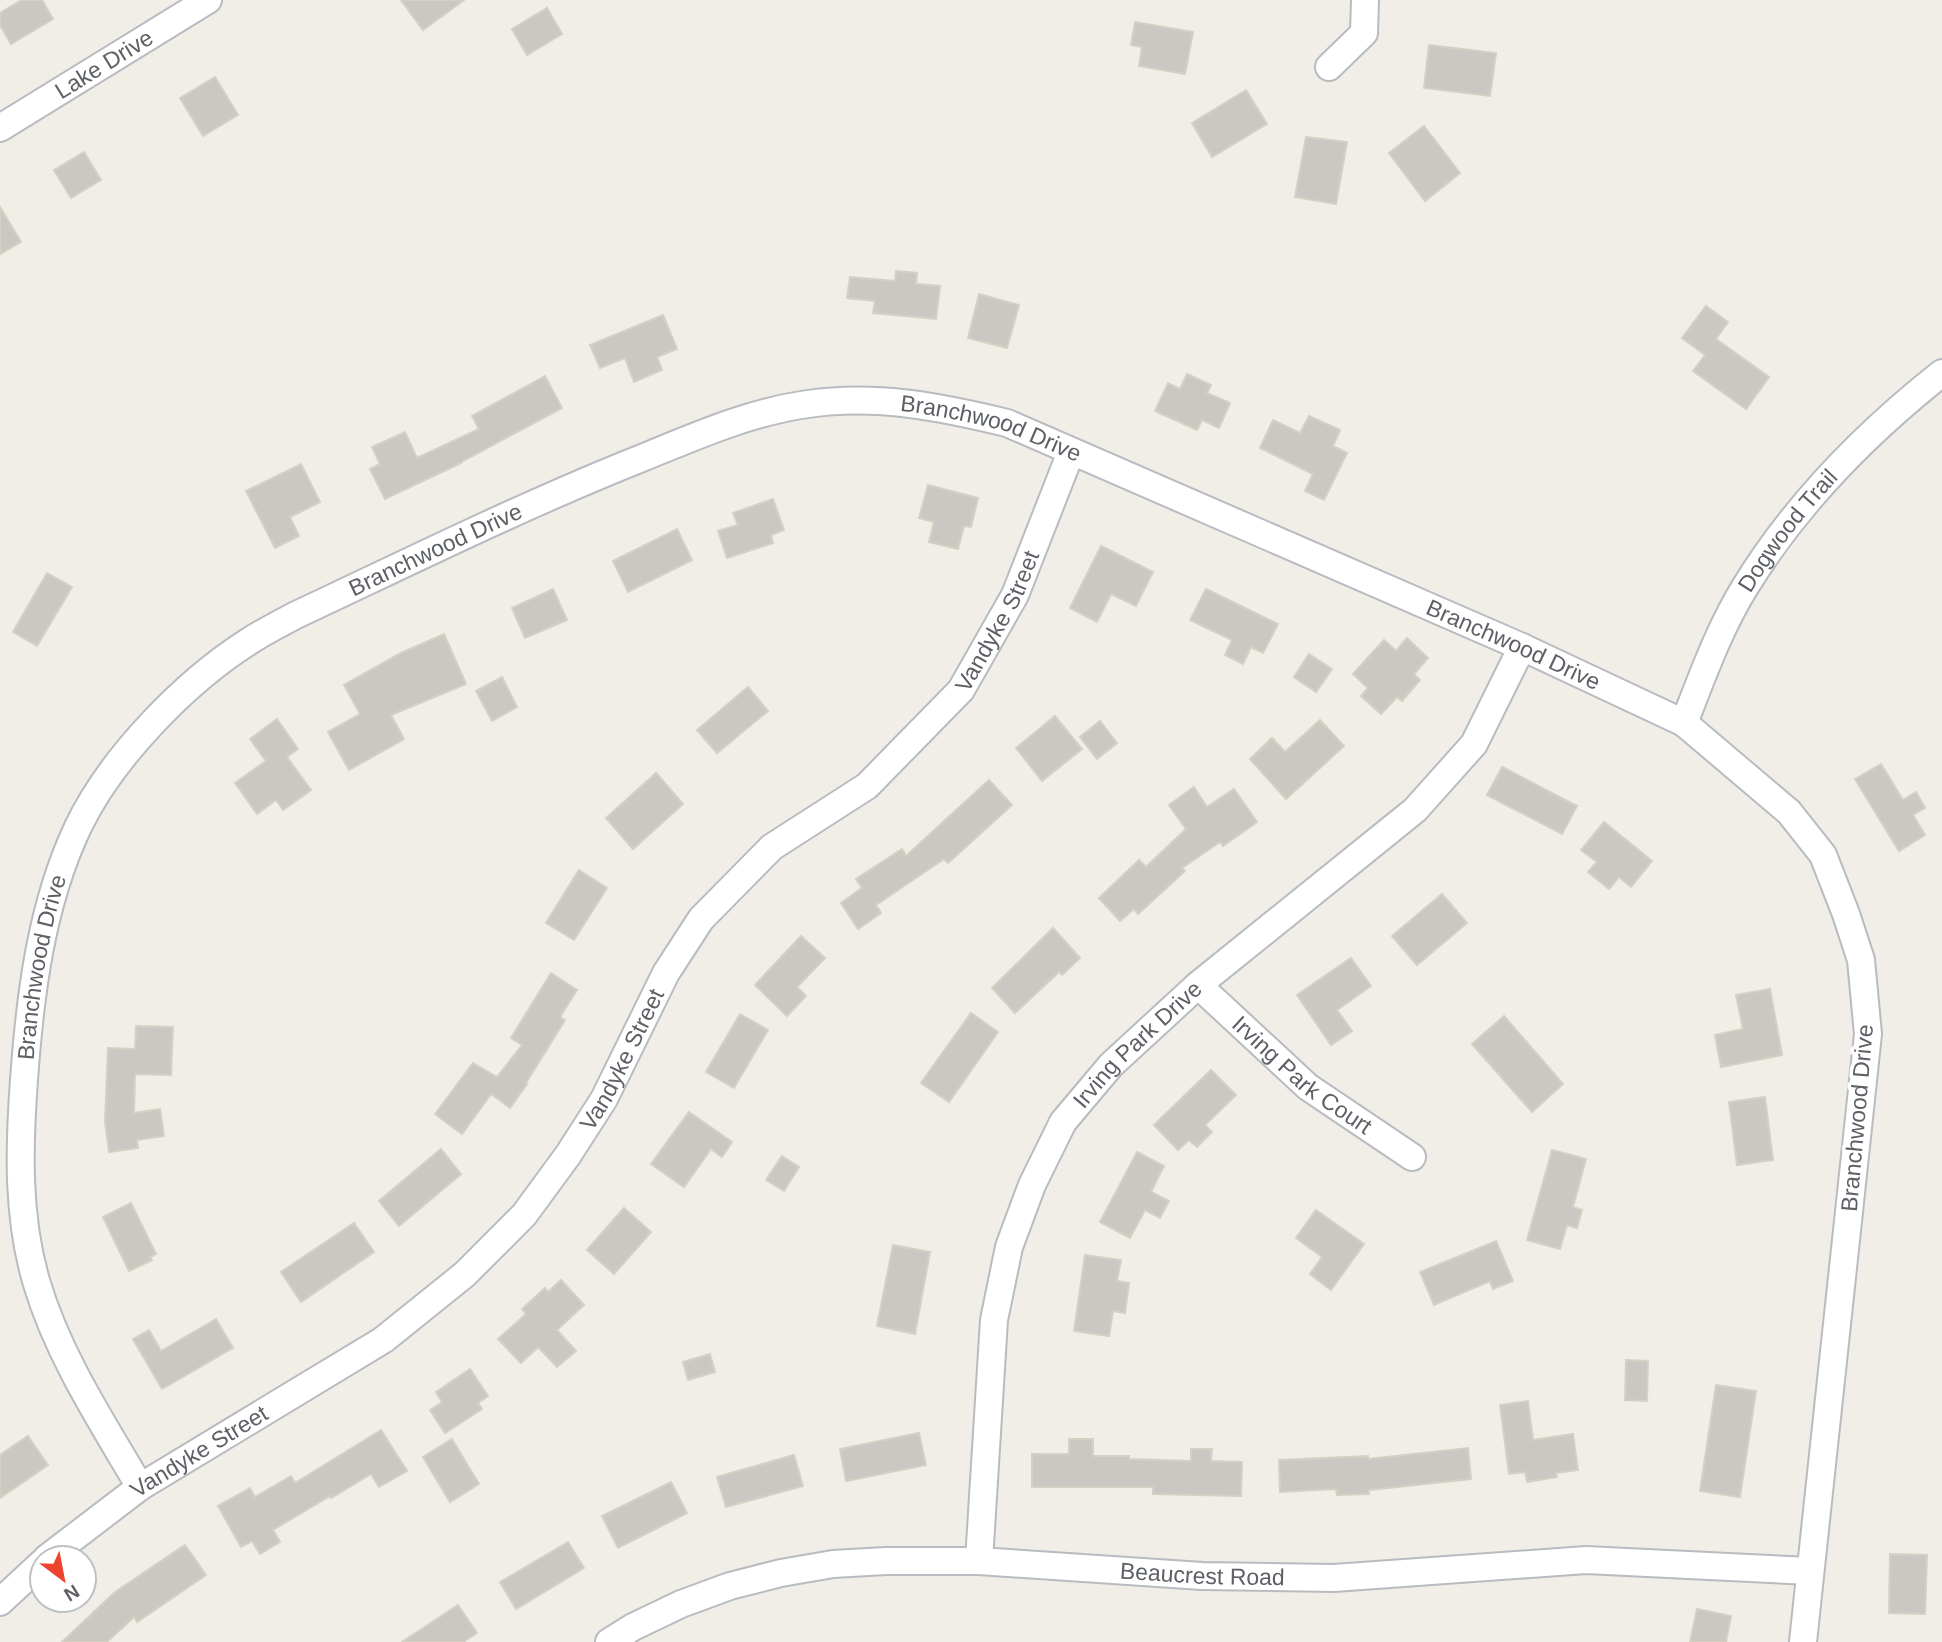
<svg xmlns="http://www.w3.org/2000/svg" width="1942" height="1642" viewBox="0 0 1942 1642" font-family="Helvetica,sans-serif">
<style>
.building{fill:#cbc8c3;stroke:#d5d0c4;stroke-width:2}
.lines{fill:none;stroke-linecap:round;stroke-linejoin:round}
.minor-casing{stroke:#b8bbc0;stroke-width:30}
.minor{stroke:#fff;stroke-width:26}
.labels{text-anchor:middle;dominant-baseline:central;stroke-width:7;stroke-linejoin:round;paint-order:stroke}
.street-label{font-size:23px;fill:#5d6166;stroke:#fff}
</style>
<rect width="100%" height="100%" fill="#f0eee6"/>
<g class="building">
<polygon points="22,0 42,0 53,19 11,44 0,25 0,13"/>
<polygon points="401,0 464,0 423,30"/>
<polygon points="547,8 562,34 527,55 512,29"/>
<polygon points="1135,22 1193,32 1185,74 1139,66 1142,47 1131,45"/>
<polygon points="1429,45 1496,53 1490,96 1424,88"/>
<polygon points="215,77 238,115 203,136 180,98"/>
<polygon points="1246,90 1267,124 1212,157 1192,123"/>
<polygon points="1424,126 1460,173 1425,201 1389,153"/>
<polygon points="1306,137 1347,142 1336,204 1295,197"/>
<polygon points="84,152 101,180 71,198 54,170"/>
<polygon points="0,207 21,242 0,254"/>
<polygon points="896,271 917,273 916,284 940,286 936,319 873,313 875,301 847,298 850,277 895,281"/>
<polygon points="979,294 1019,305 1007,348 968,338"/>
<polygon points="1706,306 1728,322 1716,339 1769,377 1746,409 1693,371 1705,355 1682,338"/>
<polygon points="663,315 677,349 657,357 662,370 634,382 625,358 600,368 590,345"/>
<polygon points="1187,374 1211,385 1207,393 1230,403 1219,428 1202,420 1197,430 1155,411 1168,383 1180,389"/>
<polygon points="545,376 562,408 461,462 461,463 385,499 370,469 380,464 372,447 405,432 417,458 479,429 472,416"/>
<polygon points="1309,416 1340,430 1333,446 1347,453 1324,500 1305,491 1313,474 1260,448 1273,420 1300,433"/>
<polygon points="301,464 320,502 290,517 299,536 275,548 246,491"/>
<polygon points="928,485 978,498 971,527 964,526 958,549 929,542 934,522 919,518"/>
<polygon points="773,499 784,530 771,535 773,543 727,558 718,531 738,525 733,513"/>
<polygon points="677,529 692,560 628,592 613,561"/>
<polygon points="1101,546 1153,572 1136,606 1111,594 1097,622 1070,608"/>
<polygon points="47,573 72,587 37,646 13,632"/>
<polygon points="553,589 567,620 525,638 512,608"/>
<polygon points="1206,589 1278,624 1263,653 1251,647 1243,664 1225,655 1232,640 1190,620"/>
<polygon points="444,634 466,684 391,715 404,739 349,770 328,732 360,714 344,685 401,653"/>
<polygon points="1407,638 1428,658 1414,674 1420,680 1402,701 1397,697 1381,714 1361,696 1368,688 1353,674 1384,640 1396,651"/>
<polygon points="1309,654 1332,669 1316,692 1294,677"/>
<polygon points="502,677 517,707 492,721 476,691"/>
<polygon points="748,687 768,711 717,753 697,730"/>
<polygon points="1055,716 1082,749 1042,781 1016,748"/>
<polygon points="277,719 298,749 287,757 311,790 283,810 276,800 257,814 235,783 266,761 250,739"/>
<polygon points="1320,720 1344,746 1286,799 1250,759 1272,738 1285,752"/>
<polygon points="1100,721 1117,743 1097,759 1080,737"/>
<polygon points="1881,764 1903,800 1916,792 1925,808 1913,815 1925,835 1899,851 1855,779"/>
<polygon points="1502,767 1577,806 1562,834 1487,795"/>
<polygon points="656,773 683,804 633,849 606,818"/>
<polygon points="989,780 1012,805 948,863 944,859 876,905 881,913 858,929 841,903 862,888 856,879 902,849 906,856"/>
<polygon points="1194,787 1207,807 1234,789 1257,822 1223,846 1220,842 1182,868 1185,871 1138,914 1134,909 1120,921 1099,898 1139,860 1146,867 1186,829 1169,805"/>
<polygon points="1604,822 1652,861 1631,887 1619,877 1609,889 1588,872 1597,862 1581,850"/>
<polygon points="579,870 607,888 574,940 546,923"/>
<polygon points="1442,894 1467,923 1417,965 1392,936"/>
<polygon points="1053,928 1080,958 1062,975 1059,972 1015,1013 992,988"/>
<polygon points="801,936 825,958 797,987 806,996 787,1016 755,985"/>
<polygon points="1351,958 1371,986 1337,1010 1352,1031 1331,1045 1297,995"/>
<polygon points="551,973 577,990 560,1017 565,1020 526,1083 527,1084 510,1108 491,1094 462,1134 435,1114 473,1063 497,1077 522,1045 511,1038"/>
<polygon points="1770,989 1782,1055 1721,1067 1715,1035 1743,1029 1736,995"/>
<polygon points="971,1013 998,1032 949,1102 921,1083"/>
<polygon points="740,1014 768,1030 734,1088 706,1072"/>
<polygon points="1504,1016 1563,1084 1532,1112 1472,1044"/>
<polygon points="136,1026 173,1027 171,1075 135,1074 134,1113 160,1109 164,1136 137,1140 138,1148 109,1152 105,1121 108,1048 135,1049"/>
<polygon points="1211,1070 1236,1095 1205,1125 1212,1132 1197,1147 1189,1140 1178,1150 1154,1125"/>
<polygon points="1765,1097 1773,1160 1737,1165 1729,1102"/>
<polygon points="689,1112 732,1142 722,1157 711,1149 684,1187 651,1164"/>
<polygon points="441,1149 461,1174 399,1226 379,1201"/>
<polygon points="1552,1150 1586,1159 1573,1207 1582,1210 1577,1228 1567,1225 1560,1249 1527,1240"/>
<polygon points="1137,1152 1164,1166 1151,1192 1169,1201 1160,1218 1145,1210 1130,1238 1100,1222"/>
<polygon points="782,1156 799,1167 784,1191 766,1180"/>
<polygon points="131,1203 156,1254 150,1257 152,1260 129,1271 103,1217"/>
<polygon points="624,1208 651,1232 614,1274 587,1250"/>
<polygon points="1316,1210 1364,1244 1331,1290 1310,1274 1322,1257 1296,1238"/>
<polygon points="354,1223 374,1252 301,1302 281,1272"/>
<polygon points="1496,1241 1513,1281 1493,1289 1490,1281 1434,1305 1420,1272"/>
<polygon points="893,1245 930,1252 915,1334 877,1326"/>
<polygon points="1085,1255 1121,1260 1117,1281 1129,1283 1125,1313 1113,1311 1109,1336 1074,1331"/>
<polygon points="561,1280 584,1305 557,1330 576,1351 557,1367 538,1347 521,1363 498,1339 526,1314 522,1309 545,1288 548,1292"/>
<polygon points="216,1319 233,1348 162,1389 133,1339 149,1330 161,1351"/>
<polygon points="710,1354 715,1372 688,1380 683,1362"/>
<polygon points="1626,1360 1648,1361 1647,1401 1625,1400"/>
<polygon points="470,1369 488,1396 478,1403 482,1409 445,1433 430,1410 442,1402 436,1392"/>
<polygon points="1716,1385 1756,1391 1740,1497 1700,1491"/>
<polygon points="1528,1401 1533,1440 1573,1434 1578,1470 1556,1473 1557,1477 1527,1482 1525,1472 1509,1474 1500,1405"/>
<polygon points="381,1430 407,1471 379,1487 371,1474 331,1498 330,1496 273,1530 280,1542 260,1554 252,1541 241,1547 218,1506 250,1488 255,1497 291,1476 295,1483"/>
<polygon points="919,1433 926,1465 846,1481 840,1449"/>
<polygon points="28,1436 48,1465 0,1498 0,1455"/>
<polygon points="452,1439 479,1484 450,1502 423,1457"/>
<polygon points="1069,1439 1093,1439 1093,1456 1129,1456 1129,1459 1191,1461 1191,1449 1212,1449 1211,1461 1242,1462 1241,1496 1153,1494 1153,1487 1032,1487 1032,1454 1069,1454"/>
<polygon points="1468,1448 1471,1479 1369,1490 1369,1494 1337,1495 1336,1489 1280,1492 1279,1460 1368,1456 1368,1459"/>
<polygon points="794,1455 803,1486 726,1507 717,1477"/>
<polygon points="671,1482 687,1513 618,1548 602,1516"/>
<polygon points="568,1542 584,1568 516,1609 500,1582"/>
<polygon points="185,1545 206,1575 137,1622 134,1617 107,1642 62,1642 115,1592"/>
<polygon points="1890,1554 1927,1555 1925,1614 1889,1613"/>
<polygon points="458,1605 477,1633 463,1642 402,1642"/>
<polygon points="1697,1609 1731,1616 1726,1642 1690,1642"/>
</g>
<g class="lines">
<defs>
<g id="minor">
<polyline points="1329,67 1364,33 1365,0"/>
<path id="s1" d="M0,128L208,0"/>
<path id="s2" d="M1684,723C1702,677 1719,629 1745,587C1796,504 1866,433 1942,373"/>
<path id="s3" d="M1198,985L1308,1087L1412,1157"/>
<path id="s4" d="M140,1487C102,1422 59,1357 37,1284C17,1218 19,1148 24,1080C30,995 41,905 78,827C111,758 184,683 248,642C263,632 279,624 294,616C409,562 524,505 642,458C696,436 750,412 808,404C876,394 941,407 1007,423L1522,647L1684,723L1789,812L1823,855L1846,914L1861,960L1868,1034L1803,1642"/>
<path id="s5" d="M47,1558L140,1487L383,1340L465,1274L524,1215L568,1155L604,1099L666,973L701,919L772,847L867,786L961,690L1015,595L1071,452"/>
<path id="s6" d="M979,1561L994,1320L1009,1247L1032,1185L1063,1122L1111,1065L1198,985L1415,810L1474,744L1522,647"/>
<polyline points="0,1602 42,1563"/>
<path id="s7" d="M609,1642L633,1627L681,1604L730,1586L781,1573L833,1564L886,1561H979L1202,1576L1334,1578L1586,1560L1810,1571"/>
</g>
</defs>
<use href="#minor" class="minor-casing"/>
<use href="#minor" class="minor"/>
</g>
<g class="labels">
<g class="street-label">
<text stroke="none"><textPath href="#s1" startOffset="122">Lake Drive</textPath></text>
<text stroke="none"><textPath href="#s4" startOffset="1745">Branchwood Drive</textPath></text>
<text stroke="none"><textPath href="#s2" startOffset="220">Dogwood Trail</textPath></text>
<text stroke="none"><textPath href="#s4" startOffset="1157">Branchwood Drive</textPath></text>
<text stroke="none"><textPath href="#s5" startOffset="1362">Vandyke Street</textPath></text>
<text stroke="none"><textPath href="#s4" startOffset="2312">Branchwood Drive</textPath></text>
<text stroke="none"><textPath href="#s4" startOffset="548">Branchwood Drive</textPath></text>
<text stroke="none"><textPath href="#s6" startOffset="560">Irving Park Drive</textPath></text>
<text stroke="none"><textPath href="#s5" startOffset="774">Vandyke Street</textPath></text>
<text stroke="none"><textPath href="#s3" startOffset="138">Irving Park Court</textPath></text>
<text transform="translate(1857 1118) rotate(-85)">Branchwood Drive</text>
<text stroke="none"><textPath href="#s5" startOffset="186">Vandyke Street</textPath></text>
<text stroke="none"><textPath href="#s7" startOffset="609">Beaucrest Road</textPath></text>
</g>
</g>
<g transform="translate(63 1579) rotate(148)"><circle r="33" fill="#ffffff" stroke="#bec0c2" stroke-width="2"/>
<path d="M0-5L12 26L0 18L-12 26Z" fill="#ed442f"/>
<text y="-10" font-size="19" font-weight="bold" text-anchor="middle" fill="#5d6166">N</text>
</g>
</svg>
